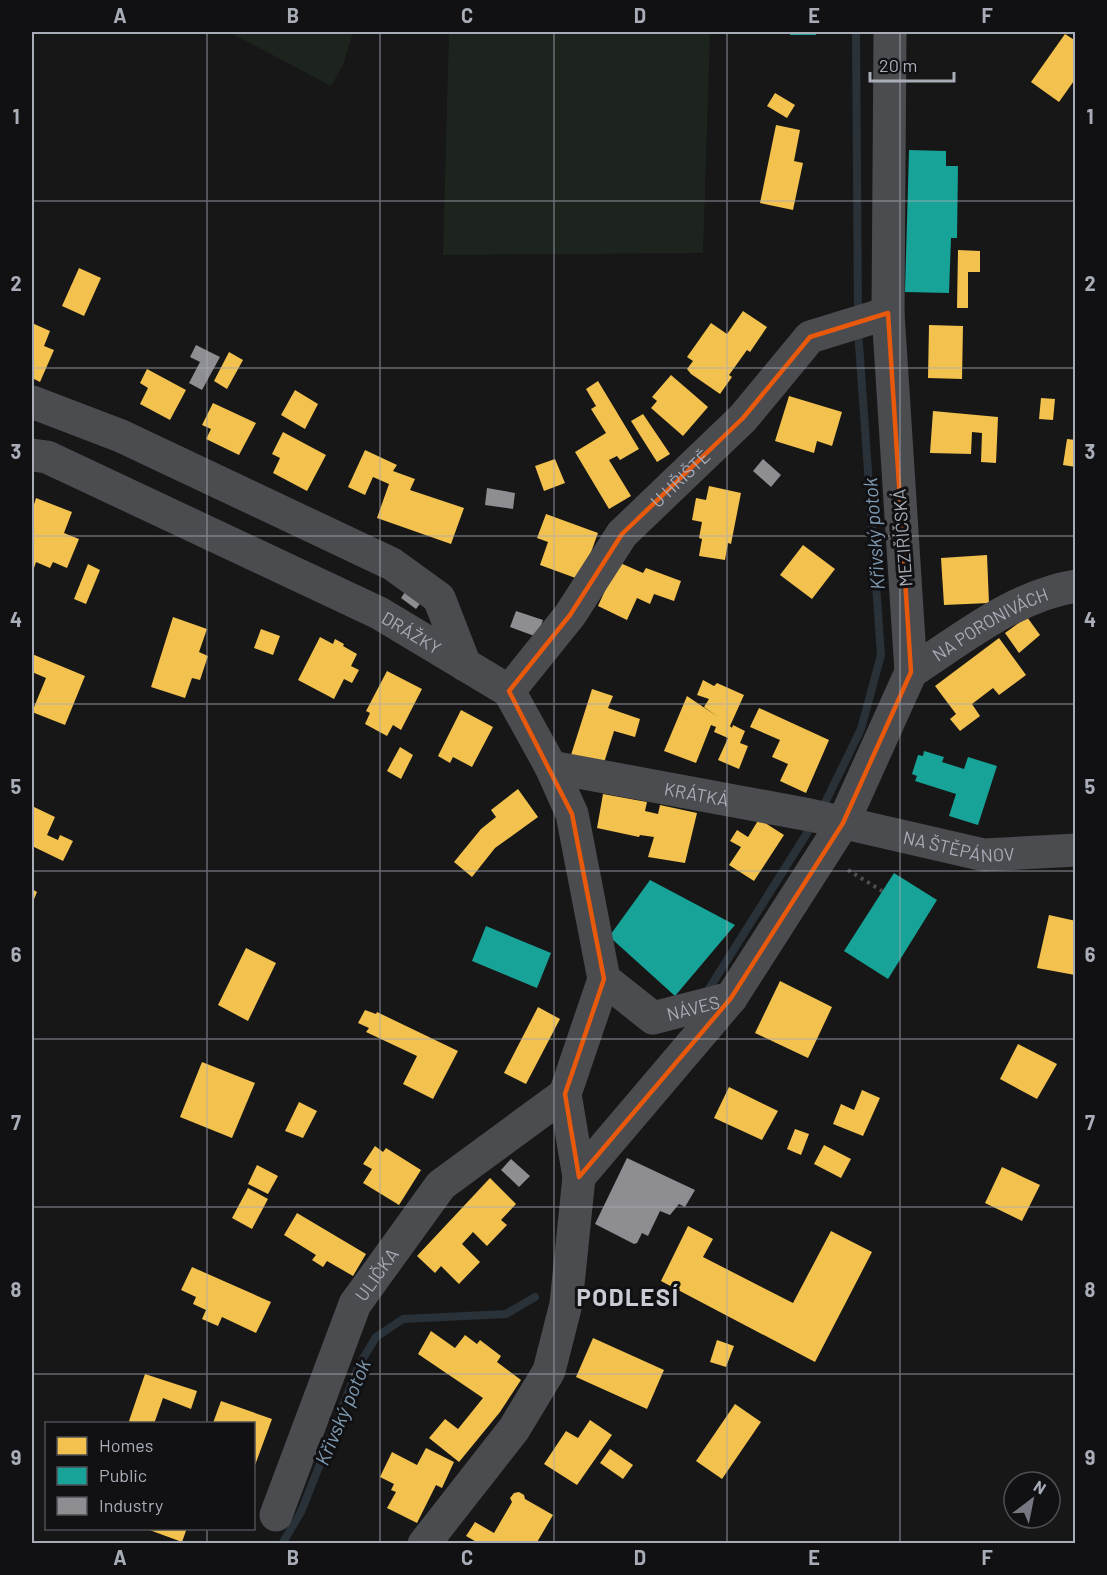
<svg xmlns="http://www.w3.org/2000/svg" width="1107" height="1575" viewBox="0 0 1107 1575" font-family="Barlow,sans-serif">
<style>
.green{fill:#1d241e}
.homes{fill:#f2c14e}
.public{fill:#17a398}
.industry{fill:#8d8d92}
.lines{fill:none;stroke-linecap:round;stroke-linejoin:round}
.stream{stroke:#2a3239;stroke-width:8}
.path{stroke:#4d4e52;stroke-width:4;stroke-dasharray:3 4.5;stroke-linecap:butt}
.minor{stroke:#4b4c50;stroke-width:33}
.marked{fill:none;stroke:#e8590c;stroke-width:4.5;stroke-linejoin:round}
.grid{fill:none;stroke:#a8adb8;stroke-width:1.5;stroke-opacity:0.55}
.labels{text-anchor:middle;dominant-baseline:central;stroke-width:6;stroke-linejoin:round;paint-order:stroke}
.street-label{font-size:18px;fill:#a8adb8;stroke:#111113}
.water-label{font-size:20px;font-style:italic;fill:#7f9bb3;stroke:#111113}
.district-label{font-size:24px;font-weight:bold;letter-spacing:1.5px;fill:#c9ccd4;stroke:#111113}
.neatline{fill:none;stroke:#a8adb8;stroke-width:2}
.grid-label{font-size:20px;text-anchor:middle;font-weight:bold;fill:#a8adb8}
</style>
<rect width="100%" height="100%" fill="#171717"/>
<g class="green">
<polygon points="229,32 353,32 343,65 331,86"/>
<polygon points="449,32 710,32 703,253 443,255"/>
</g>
<g class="homes">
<polygon points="1065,34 1076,41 1076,78 1059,102 1031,82"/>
<polygon points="775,93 795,105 787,118 767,106"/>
<polygon points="776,125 800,130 794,161 803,163 793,210 760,203"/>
<polygon points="958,250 980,251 980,272 968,272 968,308 957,308"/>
<polygon points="79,268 101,278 84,316 62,306"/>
<polygon points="743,311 767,327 750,352 747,350 729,375 732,377 720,394 691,374 687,369 693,361 687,357 711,323 727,334"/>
<polygon points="32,323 50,331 44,346 54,350 40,382 32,378"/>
<polygon points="929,325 963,326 962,379 928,378"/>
<polygon points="229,352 243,360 227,389 214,381"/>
<polygon points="147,369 186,390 170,420 140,404 148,388 140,383"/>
<polygon points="671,375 708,407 683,436 651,408 657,401 652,397"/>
<polygon points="598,381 639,449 620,460 617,456 609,460 631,496 609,509 575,452 606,433 591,409 596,406 586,389"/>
<polygon points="295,390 318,404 305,429 281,415"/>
<polygon points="789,396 842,412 832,446 817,441 814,453 775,441"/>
<polygon points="1041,398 1055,399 1053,420 1039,419"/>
<polygon points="213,403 256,423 239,455 206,439 211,429 202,425"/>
<polygon points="933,411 998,417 996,463 981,462 982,433 972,432 971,454 930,453"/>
<polygon points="643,414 670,454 657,462 631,421"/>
<polygon points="283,432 326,455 307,491 273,473 280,458 272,454"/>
<polygon points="1067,439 1076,440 1076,467 1063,465"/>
<polygon points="365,450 397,465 393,471 415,479 410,490 464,508 451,544 377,518 389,484 373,477 365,495 348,487"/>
<polygon points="555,459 565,483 544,491 535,466"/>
<polygon points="709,486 741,493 731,544 728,543 725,560 699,556 702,539 699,538 702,522 692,520 696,498 706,500"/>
<polygon points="36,498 72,512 64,533 79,539 67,568 53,562 50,568 36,562 32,574 32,511"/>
<polygon points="546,514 598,533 581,580 540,565 548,542 537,538"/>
<polygon points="803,545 835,569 812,599 780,575"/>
<polygon points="987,555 989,603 944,605 941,558"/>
<polygon points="618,562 643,573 646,568 681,581 674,601 654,594 650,604 637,598 627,620 598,606"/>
<polygon points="88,564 100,570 86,604 74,599"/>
<polygon points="173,617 207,629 199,652 208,656 200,680 192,678 185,698 151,687"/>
<polygon points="1027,617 1040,635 1019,653 1005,633"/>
<polygon points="261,629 280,636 273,655 254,648"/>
<polygon points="320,637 333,644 335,639 344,644 343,646 357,654 351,666 359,670 352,683 344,679 334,699 298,680"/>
<polygon points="999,638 1026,675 999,695 993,688 972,704 980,716 960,731 950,719 956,714 935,686"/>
<polygon points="32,654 85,676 65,725 32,712 46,678 32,672"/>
<polygon points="387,671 422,689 401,730 393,725 387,736 365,724 370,713 366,711"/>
<polygon points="703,680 714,686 717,683 744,695 730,726 732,728 733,725 745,731 740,743 748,746 739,769 718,760 728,738 714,732 716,727 711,725 696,763 664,751 687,696 718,717 704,707 709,699 697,695"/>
<polygon points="592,689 613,696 608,708 640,719 635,737 614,731 603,766 571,755"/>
<polygon points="759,708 829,740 806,793 780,781 788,764 772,757 780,740 750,727"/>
<polygon points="461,710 493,727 472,767 453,757 450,763 438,756"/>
<polygon points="400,747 413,755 401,779 387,771"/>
<polygon points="518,789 538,817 495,848 472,877 454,862 481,829 496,817 491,810"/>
<polygon points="603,794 647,802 645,811 658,814 660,805 697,813 685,863 648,857 654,837 640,835 639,837 597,828"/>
<polygon points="32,806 55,817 47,835 58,840 60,835 73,841 63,861 32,846"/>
<polygon points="759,819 784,835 754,881 729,865 741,847 730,841 737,830 748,837"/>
<polygon points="32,889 37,892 32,904"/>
<polygon points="1049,915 1076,921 1075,975 1037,968"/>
<polygon points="246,948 276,963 248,1021 218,1005"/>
<polygon points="780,981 832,1007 808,1058 755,1033"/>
<polygon points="538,1007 560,1019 526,1084 504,1073"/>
<polygon points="365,1010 376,1014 377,1012 458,1051 433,1099 403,1084 417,1056 366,1032 369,1028 358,1023"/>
<polygon points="1018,1044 1057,1064 1037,1099 1000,1079"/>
<polygon points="202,1062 255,1083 232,1138 180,1117"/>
<polygon points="729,1087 778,1111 762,1140 714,1118"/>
<polygon points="862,1090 880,1098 863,1136 833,1124 841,1104 854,1110"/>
<polygon points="299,1102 317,1111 303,1138 285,1131"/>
<polygon points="795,1129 809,1134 801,1155 787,1149"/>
<polygon points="824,1145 851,1159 841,1178 814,1164"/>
<polygon points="375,1146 383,1152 386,1148 421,1170 399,1205 363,1183 372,1169 363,1164"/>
<polygon points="257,1165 278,1176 268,1194 248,1184"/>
<polygon points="1002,1167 1040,1185 1022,1221 985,1203"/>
<polygon points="490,1178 516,1204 501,1220 507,1225 487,1246 473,1232 462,1244 480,1262 459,1284 441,1266 435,1273 417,1256"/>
<polygon points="248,1188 268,1199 252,1229 232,1218"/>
<polygon points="297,1213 366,1254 353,1276 327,1261 323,1267 312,1260 316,1255 284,1235"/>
<polygon points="688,1226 713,1239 703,1257 793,1303 831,1231 872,1252 815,1362 661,1281"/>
<polygon points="192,1267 271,1302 256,1333 222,1317 218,1326 202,1319 206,1310 193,1304 196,1297 181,1290"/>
<polygon points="431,1331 455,1348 465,1335 477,1344 480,1340 501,1356 497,1362 521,1380 500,1412 459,1462 429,1438 445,1419 458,1429 483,1398 418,1354"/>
<polygon points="593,1338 664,1370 647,1409 576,1377"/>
<polygon points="717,1340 734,1346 726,1367 710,1362"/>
<polygon points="145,1374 197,1391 191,1409 163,1398 154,1424 134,1424 129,1421"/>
<polygon points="221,1401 272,1419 254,1468 254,1424 213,1423"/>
<polygon points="735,1404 761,1422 722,1479 696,1461"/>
<polygon points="590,1420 612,1435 577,1485 544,1464 566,1431 578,1438"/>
<polygon points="426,1448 454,1462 442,1488 436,1485 417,1523 387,1508 396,1492 391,1490 394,1484 380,1477 392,1452 417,1465"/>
<polygon points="610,1449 633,1465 623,1479 600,1463"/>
<polygon points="519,1492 524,1495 525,1499 553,1515 536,1544 480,1544 466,1536 475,1522 494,1533 512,1502 510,1498 514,1493"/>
<polygon points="144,1528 187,1528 182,1542"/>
</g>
<g class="public">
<rect x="790" y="32" width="26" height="3"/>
<polygon points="909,150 946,151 946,166 958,166 957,238 951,238 949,293 905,292"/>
<polygon points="924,751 944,757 942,762 964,769 968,757 997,766 978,825 949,816 956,794 915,781 917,776 912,774 918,755 923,756"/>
<polygon points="894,873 937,900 888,979 844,951"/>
<polygon points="650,880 735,925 675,996 612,939 611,934"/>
<polygon points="486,926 551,953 537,988 472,961"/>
</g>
<g class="industry">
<polygon points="196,345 220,357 202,390 189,383 200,362 190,357"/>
<polygon points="763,459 781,475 771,487 753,471"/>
<polygon points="487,488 515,493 513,509 485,505"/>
<polygon points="409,586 425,597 416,609 401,598"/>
<polygon points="516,611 543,620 537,637 510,627"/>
<polygon points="627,1158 695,1190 685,1207 679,1204 670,1215 660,1211 648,1236 642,1233 637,1243 634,1244 595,1224"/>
<polygon points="511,1159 530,1176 519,1187 501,1170"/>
</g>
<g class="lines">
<g class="stream">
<polyline points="856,32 858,314"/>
<polyline points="821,811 861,729 881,655 858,330"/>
<polyline points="707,992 814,822"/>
<polyline points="282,1544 301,1512 359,1365 376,1337 403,1319 506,1314 535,1297"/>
</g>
<polyline class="path" points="848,870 882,891"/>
<g class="minor">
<polyline points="32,402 121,436 392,564 439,598 465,665"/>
<path id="s1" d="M32,455L47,457L379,613L509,691L551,767L572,814L604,979"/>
<path id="s2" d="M911,672C962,639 1014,596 1076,586"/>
<path id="s3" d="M509,691L570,615L622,534L743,418L810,337L888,313"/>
<path id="s4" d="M551,767L810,815L984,855L1076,850"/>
<path id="s5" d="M604,979L653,1018L731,998"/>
<polyline points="579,1177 731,998 843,823 911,672 888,313 890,32"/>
<path id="s6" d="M276,1515L355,1304L441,1185L565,1094"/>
<polyline points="424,1544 514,1429 549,1371 566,1304 579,1177 565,1094 604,979"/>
</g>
</g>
<path class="marked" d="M888,313L911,672L843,823L731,998L579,1177L565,1094L604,979L572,814L509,691L570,615L622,534L743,418L810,337Z"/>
<path class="grid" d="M207,32V1424M380,32V1544M554,32V1544M727,32V1544M900,32V1544M32,201H1076M32,368H1076M32,536H1076M32,704H1076M32,871H1076M32,1039H1076M32,1207H1076M32,1374H1076M207,1528V1544"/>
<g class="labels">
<g class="street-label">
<text stroke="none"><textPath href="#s3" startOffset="274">U HŘIŠTĚ</textPath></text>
<text transform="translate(902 538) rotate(-94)">MEZIŘÍČSKÁ</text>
<text stroke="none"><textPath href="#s2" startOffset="93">NA PORONIVÁCH</textPath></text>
<text stroke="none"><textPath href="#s1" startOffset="420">DRÁŽKY</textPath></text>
<text stroke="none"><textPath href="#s4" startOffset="148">KRÁTKÁ</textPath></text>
<text stroke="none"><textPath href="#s4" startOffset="416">NA ŠTĚPÁNOV</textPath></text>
<text stroke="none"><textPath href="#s5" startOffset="104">NÁVES</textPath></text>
<text stroke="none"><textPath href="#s6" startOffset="262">ULIČKA</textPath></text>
</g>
<g class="water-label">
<text transform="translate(873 534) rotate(-94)">Křivský potok</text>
<text transform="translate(342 1412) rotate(-67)">Křivský potok</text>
</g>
<g class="district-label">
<text x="628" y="1296">PODLESÍ</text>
</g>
</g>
<rect width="1107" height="1575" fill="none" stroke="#111113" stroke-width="66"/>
<rect x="45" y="1422" width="210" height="108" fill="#111113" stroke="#4d4f55" stroke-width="1.5"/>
<rect x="57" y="1437" width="30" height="18" fill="#f2c14e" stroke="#4d4f55" stroke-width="1.5"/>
<text x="99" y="1452" font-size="18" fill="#a8adb8">Homes</text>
<rect x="57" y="1467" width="30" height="18" fill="#17a398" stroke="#4d4f55" stroke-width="1.5"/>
<text x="99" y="1482" font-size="18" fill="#a8adb8">Public</text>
<rect x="57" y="1497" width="30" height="18" fill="#8d8d92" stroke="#4d4f55" stroke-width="1.5"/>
<text x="99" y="1512" font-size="18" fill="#a8adb8">Industry</text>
<g transform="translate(1032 1500) rotate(32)"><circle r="28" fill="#111113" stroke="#4d4f55" stroke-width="1.5"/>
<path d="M0-4.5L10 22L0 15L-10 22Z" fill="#757880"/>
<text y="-9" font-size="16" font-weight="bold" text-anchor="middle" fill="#a8adb8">N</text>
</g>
<path d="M870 72v9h84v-9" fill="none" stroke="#a8adb8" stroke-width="3"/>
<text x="879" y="72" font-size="18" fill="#a8adb8" stroke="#111113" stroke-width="4.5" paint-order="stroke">20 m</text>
<rect x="33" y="33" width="1041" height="1509" class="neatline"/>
<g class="grid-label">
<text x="120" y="23">A</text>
<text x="293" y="23">B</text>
<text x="467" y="23">C</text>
<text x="640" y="23">D</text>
<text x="814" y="23">E</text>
<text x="987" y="23">F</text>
<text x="16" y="124">1</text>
<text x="1090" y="124">1</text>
<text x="16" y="291">2</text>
<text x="1090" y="291">2</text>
<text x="16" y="459">3</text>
<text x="1090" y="459">3</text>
<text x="16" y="627">4</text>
<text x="1090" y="627">4</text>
<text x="16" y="794">5</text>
<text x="1090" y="794">5</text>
<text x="16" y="962">6</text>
<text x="1090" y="962">6</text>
<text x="16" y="1130">7</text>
<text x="1090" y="1130">7</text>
<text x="16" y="1297">8</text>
<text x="1090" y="1297">8</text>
<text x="16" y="1465">9</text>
<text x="1090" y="1465">9</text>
<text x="120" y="1565">A</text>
<text x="293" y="1565">B</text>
<text x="467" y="1565">C</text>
<text x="640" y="1565">D</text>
<text x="814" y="1565">E</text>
<text x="987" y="1565">F</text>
</g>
</svg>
